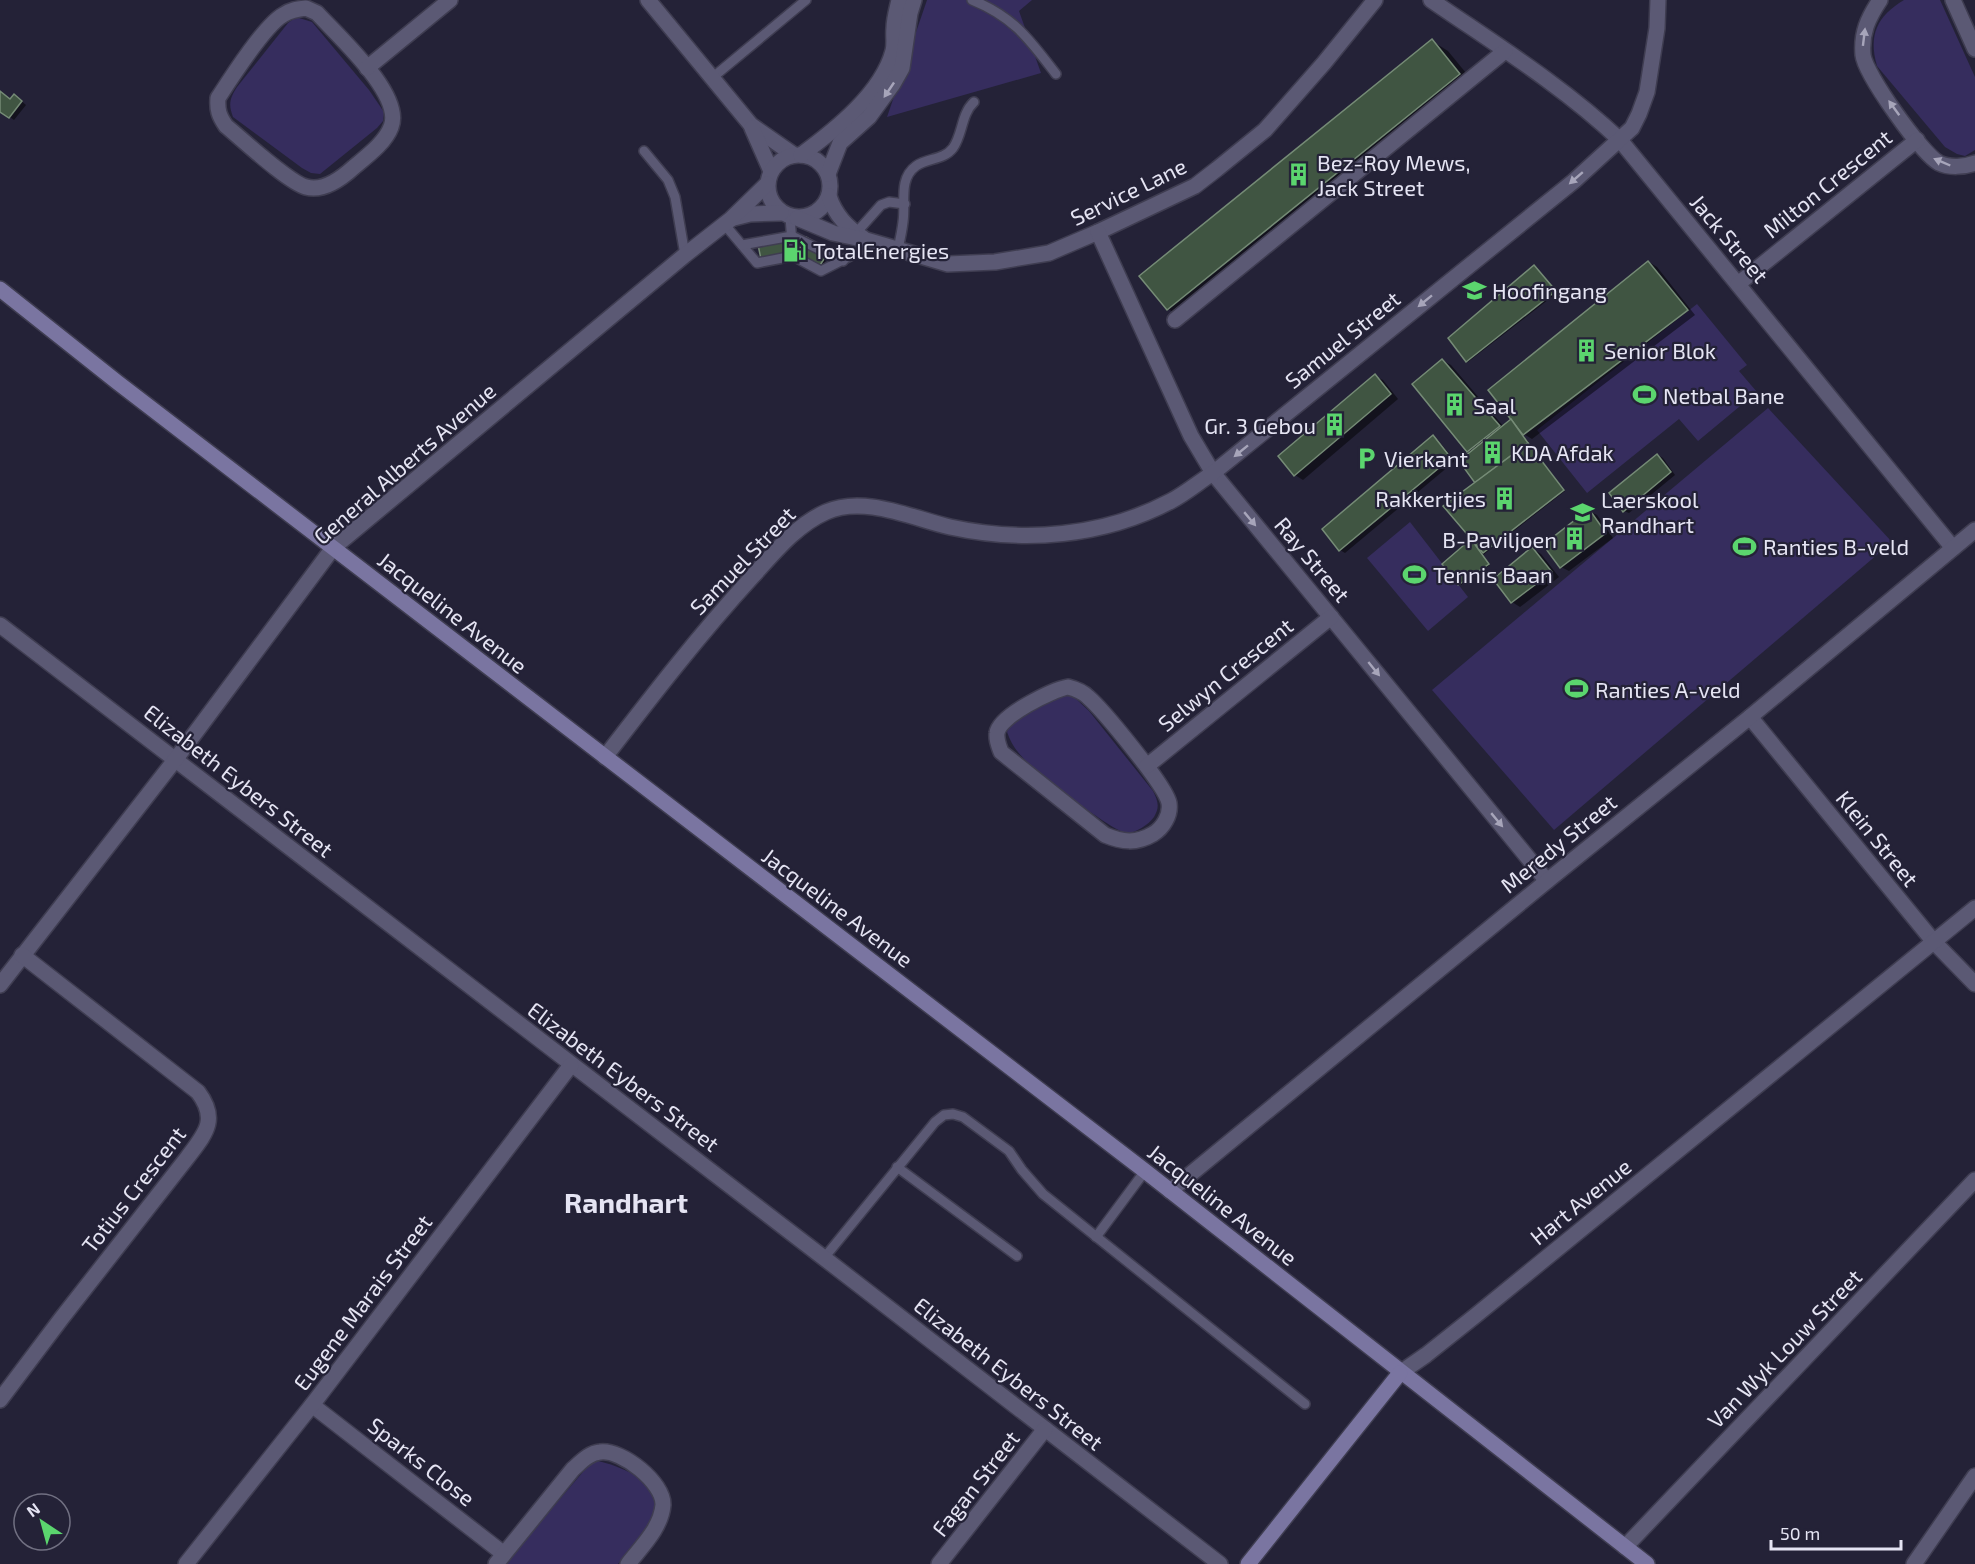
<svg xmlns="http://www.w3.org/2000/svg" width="1975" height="1564" viewBox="0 0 1975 1564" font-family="'Exo 2',sans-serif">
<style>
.green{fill:#362d5e}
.shadow{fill:#0007}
.building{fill:#405542;stroke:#758b76;stroke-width:1.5}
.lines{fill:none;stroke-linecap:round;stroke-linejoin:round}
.lane-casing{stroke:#3f3d51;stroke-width:12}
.street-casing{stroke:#3f3d51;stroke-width:18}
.secondary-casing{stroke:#3f3d51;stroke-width:18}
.lane{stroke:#5b5974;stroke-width:9}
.street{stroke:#5b5974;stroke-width:15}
.secondary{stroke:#7a75a1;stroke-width:15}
.oneway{fill:#a7a5ba}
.labels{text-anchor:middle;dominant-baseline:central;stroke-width:4.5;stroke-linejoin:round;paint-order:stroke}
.poi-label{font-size:22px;fill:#e5e4f3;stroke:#242237;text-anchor:start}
.street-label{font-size:22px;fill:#e5e4f3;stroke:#242237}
.district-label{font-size:28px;font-weight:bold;fill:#e5e4f3;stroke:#242237}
</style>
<rect width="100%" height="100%" fill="#242237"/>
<g class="green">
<polygon points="927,0 1032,0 1019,11 1041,73 887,117"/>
<path d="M1904,0H1940L1975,77V150L1965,156L1957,154L1945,147L1877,66C1868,35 1877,16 1904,0Z"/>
<path d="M296,17L312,22L369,90L384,112L383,121L377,128L320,174L311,173L302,168L233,117C228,104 230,98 237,87L288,23Z"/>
<polygon points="1697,304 1747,365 1739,371 1757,392 1698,441 1679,419 1587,493 1537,430"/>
<polygon points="1768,408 1892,542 1554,830 1432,690"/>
<polygon points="1410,522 1468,597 1428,631 1367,558"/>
<path d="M1061,694L1074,697L1089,711L1153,791C1158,801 1160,807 1154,817C1148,825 1136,833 1126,833C1112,831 1036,772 1024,759C1016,751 1011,743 1007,732L1010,723L1044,702Z"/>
<path d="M598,1461C620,1466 662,1482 655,1511C650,1530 630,1548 618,1564H507L531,1533L588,1466Z"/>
</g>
<g class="shadow">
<polygon points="1432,41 1448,51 1475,84 1185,319 1168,309 1141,276"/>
<polygon points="0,92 11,101 19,99 26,105 14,120 0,110"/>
<polygon points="798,253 830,253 822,267"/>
<polygon points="1649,262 1657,267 1695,315 1532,439 1520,432 1565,491 1483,555 1490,565 1461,585 1459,584 1444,564 1473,539 1477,483 1471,453 1468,451 1443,361 1451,365 1504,427 1513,419"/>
<polygon points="1536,268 1557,293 1468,362 1467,361"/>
<polygon points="1375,376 1383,380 1398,399 1303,480 1295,475"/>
<polygon points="1433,437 1438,440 1455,461 1345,553 1340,550"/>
<polygon points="1658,455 1663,458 1675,475 1629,513 1624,511"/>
<polygon points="1589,511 1597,515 1613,538 1569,571 1561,567"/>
<polygon points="1533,549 1541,554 1559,577 1520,607 1512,602"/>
</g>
<g class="building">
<polygon points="1432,39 1460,74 1167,310 1139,276"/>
<polygon points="0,91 10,99 14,94 22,101 9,118 0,112"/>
<polygon points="786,234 791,253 761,259 757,240"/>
<polygon points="806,237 829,251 819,267 796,254"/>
<polygon points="1648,261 1688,310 1523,435 1488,390"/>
<polygon points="1534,265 1556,291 1466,362 1448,338"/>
<polygon points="1442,359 1500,426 1467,452 1412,384"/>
<polygon points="1375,374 1391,394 1294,476 1278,456"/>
<polygon points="1511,419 1528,443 1475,483 1459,461"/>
<polygon points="1433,435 1451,458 1339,551 1322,529"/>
<polygon points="1528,443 1564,490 1483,553 1443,506"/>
<polygon points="1657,454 1671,472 1623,512 1609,493"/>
<polygon points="1589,509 1606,533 1560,568 1543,545"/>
<polygon points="1471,539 1489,564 1458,585 1442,564"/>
<polygon points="1532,547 1552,572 1511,603 1493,579"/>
</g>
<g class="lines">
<defs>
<g id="lane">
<path d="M972,0C1014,17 1029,39 1056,74"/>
<polyline points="712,78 806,0"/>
<polyline points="644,151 668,180 675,197 685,255"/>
<polyline points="790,217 793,256"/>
<polyline points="725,225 757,263 793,256 821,271 876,243"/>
<polyline points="856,233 881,205 889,202 905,204"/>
<polyline points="742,245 792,236 843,261"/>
<path d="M898,249C900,240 902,231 903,222C906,203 898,179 916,166C927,158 944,160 953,148C963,134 961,114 974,102"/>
<polyline points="897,1167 1017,1256"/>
<polyline points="1096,1237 1145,1171"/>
<polyline points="824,1258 935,1122 944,1115 953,1114 963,1117 1009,1151 1022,1170 1043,1194 1305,1404"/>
</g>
<g id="street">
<polyline points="648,0 751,125 794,155"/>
<path d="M1431,0C1495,44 1563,86 1620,140L1953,548"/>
<path d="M1880,0C1868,18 1861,33 1863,55C1865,74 1922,154 1939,163C1949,168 1965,167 1975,163"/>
<polyline points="1953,0 1975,49"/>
<path d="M306,8L317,13C338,36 404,95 391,127C385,143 367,156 354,167C342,178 323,192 306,187C288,182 243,140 226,126C219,116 217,110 218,98C231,78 265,25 283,15C290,10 297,9 306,8Z"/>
<polyline points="367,68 450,0"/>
<polyline points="752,128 771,171"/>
<circle cx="799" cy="186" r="31"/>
<path d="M801,155C835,130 882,93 893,51C895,43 893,36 894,28C894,19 897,9 899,0"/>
<polyline points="828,174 840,143 869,117 893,84 902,68 910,13 914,0"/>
<path d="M829,196C835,215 847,227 863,238"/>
<polyline points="734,218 750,214 781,213"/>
<polyline points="797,218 833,233 866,240 948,264 995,262 1049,253 1098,232 1195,186 1217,169 1265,130 1324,63 1375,0"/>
<polyline points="1098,232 1191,436 1213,473 1547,881"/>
<polyline points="1738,284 1917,140"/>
<polyline points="1175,320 1505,51"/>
<polyline points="0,625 824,1258 1220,1564"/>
<path d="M1068,687C1076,689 1082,691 1088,697C1103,710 1166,786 1169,803C1171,815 1163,828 1153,834C1136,844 1122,842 1105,835L1001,752C999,746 996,740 997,733C999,716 1052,690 1068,687Z"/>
<polyline points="1750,717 1934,942 1975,984"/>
<path d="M605,757C652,696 699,635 752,577C773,554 796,525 826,512C864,495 912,518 950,527C1024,543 1103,537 1171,501C1186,493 1199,482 1213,473L1574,181L1632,128L1639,114L1647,92L1657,28L1658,0"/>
<polyline points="1147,766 1331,617"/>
<polyline points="0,985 175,760 333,548 685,255 731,219 767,184"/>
<polyline points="1170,1191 1547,881 1750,717 1975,530"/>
<polyline points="1400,1373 1426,1355 1475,1316 1975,908"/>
<path d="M0,1400L61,1319L187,1158C205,1134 219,1120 198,1092L22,955"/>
<polyline points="312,1405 504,1554"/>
<polyline points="1625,1547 1975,1180"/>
<polyline points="186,1564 312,1405 571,1065"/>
<path d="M496,1564L573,1469C581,1462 589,1453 600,1452C622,1449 664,1483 663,1505C661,1528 642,1546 628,1564"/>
<polyline points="939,1564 1045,1429"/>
<polyline points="1914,1564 1975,1476"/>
</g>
<g id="secondary">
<polyline points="0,289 117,382 1145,1171 1647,1564"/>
<polyline points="1248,1564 1400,1373"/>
</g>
</defs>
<use href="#lane" class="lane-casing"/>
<use href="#street" class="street-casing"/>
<use href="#secondary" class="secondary-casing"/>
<use href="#lane" class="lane"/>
<use href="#street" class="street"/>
<use href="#secondary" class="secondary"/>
</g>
<defs><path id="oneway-solid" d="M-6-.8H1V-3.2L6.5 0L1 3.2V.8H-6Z" transform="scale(1.5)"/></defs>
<g class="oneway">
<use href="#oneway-solid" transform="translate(1864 37) rotate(-83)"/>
<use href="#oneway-solid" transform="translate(889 90) rotate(124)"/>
<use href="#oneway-solid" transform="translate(1894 108) rotate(-126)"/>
<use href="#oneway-solid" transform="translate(1942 162) rotate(-157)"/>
<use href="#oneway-solid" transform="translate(1576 178) rotate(139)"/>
<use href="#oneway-solid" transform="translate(1425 301) rotate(141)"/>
<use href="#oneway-solid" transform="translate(1241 451) rotate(141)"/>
<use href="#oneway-solid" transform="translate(1250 519) rotate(50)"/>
<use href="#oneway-solid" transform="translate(1374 669) rotate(51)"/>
<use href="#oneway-solid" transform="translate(1497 820) rotate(50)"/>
</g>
<defs>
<symbol id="building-bare" viewBox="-9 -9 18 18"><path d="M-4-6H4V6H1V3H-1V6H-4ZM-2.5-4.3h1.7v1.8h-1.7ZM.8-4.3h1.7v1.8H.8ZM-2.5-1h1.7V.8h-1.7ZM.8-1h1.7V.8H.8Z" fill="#5bd56e" stroke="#242237" stroke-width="2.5" paint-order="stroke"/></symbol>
<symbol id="fuel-bare" viewBox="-9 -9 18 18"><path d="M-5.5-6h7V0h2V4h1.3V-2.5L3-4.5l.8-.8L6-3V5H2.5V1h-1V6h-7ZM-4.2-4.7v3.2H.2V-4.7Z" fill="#5bd56e" stroke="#242237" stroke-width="2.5" paint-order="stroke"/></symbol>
<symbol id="school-bare" viewBox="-9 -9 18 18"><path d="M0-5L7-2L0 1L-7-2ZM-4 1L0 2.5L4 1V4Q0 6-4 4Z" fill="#5bd56e" stroke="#242237" stroke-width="2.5" paint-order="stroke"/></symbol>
<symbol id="stadium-bare" viewBox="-9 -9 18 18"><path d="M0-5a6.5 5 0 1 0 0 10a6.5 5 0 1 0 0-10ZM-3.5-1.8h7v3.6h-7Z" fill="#5bd56e" stroke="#242237" stroke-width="2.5" paint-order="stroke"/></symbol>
<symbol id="parking-bare" viewBox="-9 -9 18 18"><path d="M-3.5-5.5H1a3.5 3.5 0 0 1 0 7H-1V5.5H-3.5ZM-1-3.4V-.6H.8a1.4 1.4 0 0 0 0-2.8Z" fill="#5bd56e" stroke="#242237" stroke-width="2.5" paint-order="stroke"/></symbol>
</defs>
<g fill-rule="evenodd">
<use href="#building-bare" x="1282" y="158" width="33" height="33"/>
<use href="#fuel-bare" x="778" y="234" width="33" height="33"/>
<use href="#school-bare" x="1458" y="274" width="33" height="33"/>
<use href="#building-bare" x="1570" y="334" width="33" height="33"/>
<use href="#stadium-bare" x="1628" y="378" width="33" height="33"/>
<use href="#building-bare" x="1438" y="388" width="33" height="33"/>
<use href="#building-bare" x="1318" y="408" width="33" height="33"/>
<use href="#building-bare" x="1476" y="436" width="33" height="33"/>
<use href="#parking-bare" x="1350" y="442" width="33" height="33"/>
<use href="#building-bare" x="1488" y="482" width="33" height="33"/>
<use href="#school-bare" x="1566" y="496" width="33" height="33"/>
<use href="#building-bare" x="1558" y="522" width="33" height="33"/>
<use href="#stadium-bare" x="1728" y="530" width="33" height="33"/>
<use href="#stadium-bare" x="1398" y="558" width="33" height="33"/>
<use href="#stadium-bare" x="1560" y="672" width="33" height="33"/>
</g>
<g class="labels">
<g class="poi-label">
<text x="1317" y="162">Bez-Roy Mews,<tspan x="1317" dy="25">Jack Street</tspan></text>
<text x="813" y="250">TotalEnergies</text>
<text x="1492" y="290">Hoofingang</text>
<text x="1604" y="350">Senior Blok</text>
<text x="1663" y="395">Netbal Bane</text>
<text x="1473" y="405">Saal</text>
<text x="1316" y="425" text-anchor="end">Gr. 3 Gebou</text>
<text x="1511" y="452">KDA Afdak</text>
<text x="1384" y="458">Vierkant</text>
<text x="1486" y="498" text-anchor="end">Rakkertjies</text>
<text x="1601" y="499">Laerskool<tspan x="1601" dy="25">Randhart</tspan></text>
<text x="1557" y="539" text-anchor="end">B-Paviljoen</text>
<text x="1763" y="546">Ranties B-veld</text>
<text x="1433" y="574">Tennis Baan</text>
<text x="1595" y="689">Ranties A-veld</text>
</g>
<g class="street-label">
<text transform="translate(1827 183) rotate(-39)">Milton Crescent</text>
<text transform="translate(1128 191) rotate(-26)">Service Lane</text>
<text transform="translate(1730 238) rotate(50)">Jack Street</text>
<text transform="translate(1342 339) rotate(-39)">Samuel Street</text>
<text transform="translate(404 463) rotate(-41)">General Alberts Avenue</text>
<text transform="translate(1313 559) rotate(50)">Ray Street</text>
<text transform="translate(742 560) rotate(-46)">Samuel Street</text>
<text transform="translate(453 612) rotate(38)">Jacqueline Avenue</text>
<text transform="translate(1225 674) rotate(-39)">Selwyn Crescent</text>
<text transform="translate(239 780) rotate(38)">Elizabeth Eybers Street</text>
<text transform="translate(1878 838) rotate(51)">Klein Street</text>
<text transform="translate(1558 843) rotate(-39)">Meredy Street</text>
<text transform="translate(838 907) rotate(37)">Jacqueline Avenue</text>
<text transform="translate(624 1076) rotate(37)">Elizabeth Eybers Street</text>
<text transform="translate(133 1189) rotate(-52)">Totius Crescent</text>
<text transform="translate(1580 1201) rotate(-39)">Hart Avenue</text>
<text transform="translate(1223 1204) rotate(38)">Jacqueline Avenue</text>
<text transform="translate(362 1302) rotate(-53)">Eugene Marais Street</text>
<text transform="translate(1784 1348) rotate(-46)">Van Wyk Louw Street</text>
<text transform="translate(1009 1373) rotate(38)">Elizabeth Eybers Street</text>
<text transform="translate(422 1461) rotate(38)">Sparks Close</text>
<text transform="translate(975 1483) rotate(-52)">Fagan Street</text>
</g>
<g class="district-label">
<text x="626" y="1202">Randhart</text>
</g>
</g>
<g transform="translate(42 1522) rotate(324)"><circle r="28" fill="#242237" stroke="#717082" stroke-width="1.5"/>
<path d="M0-4.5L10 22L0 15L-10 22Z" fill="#5bd56e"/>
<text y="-9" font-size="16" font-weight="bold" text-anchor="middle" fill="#e5e4f3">N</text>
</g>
<path d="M1771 1540v9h130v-9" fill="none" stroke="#e5e4f3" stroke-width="3"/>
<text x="1780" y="1540" font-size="18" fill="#e5e4f3" stroke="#242237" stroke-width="4.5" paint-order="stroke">50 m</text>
</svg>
